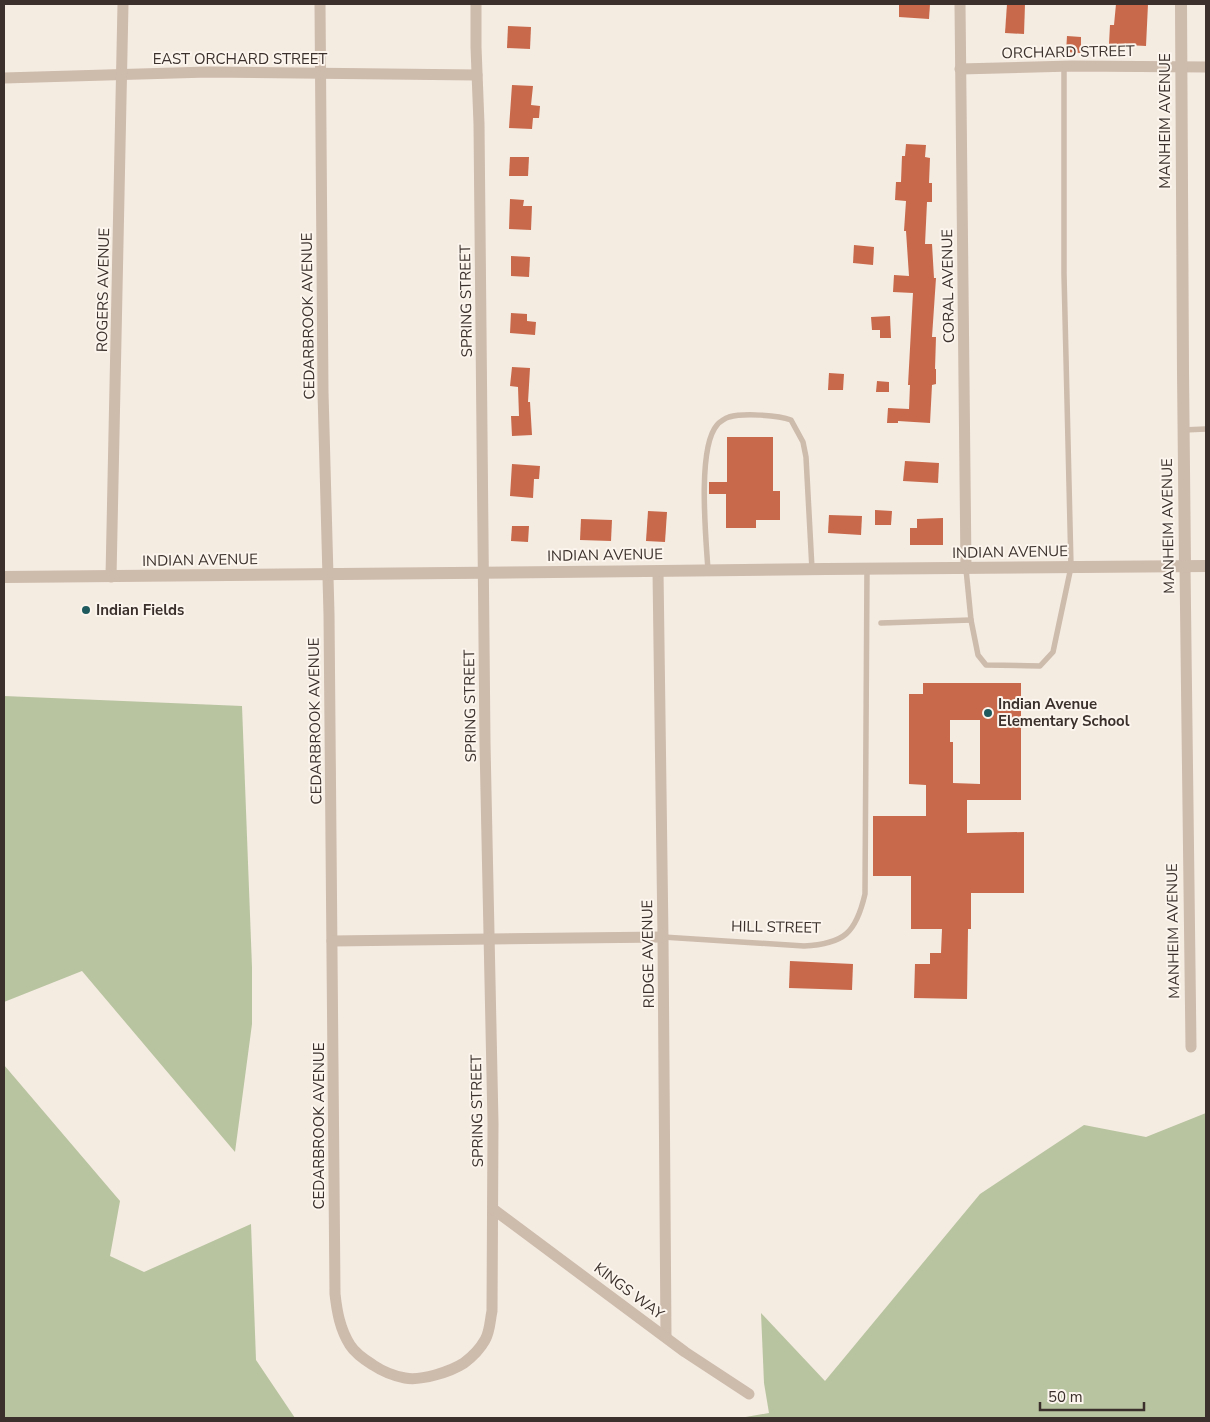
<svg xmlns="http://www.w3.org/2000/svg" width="1210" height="1422" viewBox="0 0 1210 1422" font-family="'Nunito Sans',sans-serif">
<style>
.green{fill:#b8c4a0}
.building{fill:#c8694b;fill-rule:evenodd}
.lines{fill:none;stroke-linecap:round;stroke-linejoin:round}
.service{stroke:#cdbbac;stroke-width:5.5}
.minor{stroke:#cdbbac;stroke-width:11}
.tertiary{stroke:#cdbbac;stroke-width:12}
.poi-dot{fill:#1f5a5e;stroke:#fbf5ee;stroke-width:2}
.labels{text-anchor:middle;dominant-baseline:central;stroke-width:4;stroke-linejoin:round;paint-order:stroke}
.street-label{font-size:15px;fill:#3b302b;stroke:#fbf5ee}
.poi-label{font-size:15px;font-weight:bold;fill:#3b302b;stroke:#fbf5ee;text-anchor:start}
</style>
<rect width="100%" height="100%" fill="#f4ebe1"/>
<g class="green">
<polygon points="4,696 242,706 252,967 252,1024 235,1152 82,971 4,1002"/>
<polygon points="4,1065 120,1201 110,1256 144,1272 251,1224 256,1360 295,1418 4,1418 4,1220 5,1197 4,1197"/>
<polygon points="1206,1113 1206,1418 740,1418 769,1413 764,1383 761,1313 825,1381 980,1194 1084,1125 1146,1137"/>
</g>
<g class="building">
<polygon points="899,4 930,4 929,19 899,17"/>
<polygon points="1007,4 1025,4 1024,34 1005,33"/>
<polygon points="1116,4 1148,4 1146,46 1109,44 1110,25 1114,25"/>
<polygon points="508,26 531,27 530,49 507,48"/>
<polygon points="1067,36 1081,37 1081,53 1066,52"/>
<polygon points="512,85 533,86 531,105 540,106 539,118 533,118 532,129 509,128"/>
<polygon points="906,144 926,145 925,157 930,158 929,183 932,183 932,202 927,202 925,244 932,244 934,278 936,278 932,337 936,337 935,369 936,369 936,384 932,385 930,423 898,421 898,423 887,423 888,408 909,409 910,385 908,385 913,293 893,292 894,275 909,276 906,231 904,231 906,201 895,200 896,182 901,182 902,156 905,156"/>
<polygon points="510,157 529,157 528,176 509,176"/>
<polygon points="510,199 524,200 523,206 532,206 531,230 509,229"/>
<polygon points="854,245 874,247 873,265 853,263"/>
<polygon points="511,256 530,257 529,277 511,276"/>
<polygon points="511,313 527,314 527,321 536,322 535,335 510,333"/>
<polygon points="890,316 891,338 880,338 880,330 872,330 871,317"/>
<polygon points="512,367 530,368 528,402 530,402 532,435 512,436 511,416 519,416 518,387 510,386"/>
<polygon points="829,373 844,374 843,390 828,390"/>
<polygon points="877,381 889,382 889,392 876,392"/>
<polygon points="727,437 773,437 773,491 780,491 780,520 756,520 756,528 726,528 726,494 709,494 709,482 727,482"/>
<polygon points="905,461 939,463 938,483 903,481"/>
<polygon points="512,464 540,466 539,479 534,479 533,498 510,496"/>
<polygon points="875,510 892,511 891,525 875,525"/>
<polygon points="648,511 667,512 665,542 646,541"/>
<polygon points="829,515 862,516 861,535 828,533"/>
<polygon points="943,518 943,545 910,545 910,528 917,528 917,519"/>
<polygon points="581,519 612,520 611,541 580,540"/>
<polygon points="512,526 529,526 528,542 511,541"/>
<path d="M923,683H1021V800H967V833L1024,832V893H971V929H968L967,999L914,998L915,964H930V953H941L942,929H911V876H873V816H926V785L909,784V694H923ZM950,720H980V784L953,783V742H950Z"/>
<polygon points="790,961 853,964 852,990 789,988"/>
</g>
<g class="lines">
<g class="service">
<polyline points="1183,430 1206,429"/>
<polyline points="966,569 971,620 978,655 986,665 1040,666 1053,652 1071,567 1064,274 1064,67"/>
<path d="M708,570C706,539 697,448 717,425C719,422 726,418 729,417C743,413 778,415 791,420L803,442L806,457L812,569"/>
<polyline points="881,623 971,620"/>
<path d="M663,937L804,946C844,944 856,933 865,894L867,569"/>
</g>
<g class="minor">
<path d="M320,4L323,392L329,614L335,1294C337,1312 340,1329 350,1345C355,1353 365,1360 373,1365C382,1371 394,1376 405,1378C421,1381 450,1372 464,1363C472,1357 480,1349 485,1340C490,1332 490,1320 492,1311L493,1123L485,744L479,124L476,47V4"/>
<polyline points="960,4 966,569"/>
<polyline points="960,69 1072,66 1206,67"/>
<polyline points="4,78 208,72 477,75"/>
<polyline points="1185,567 1191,1047"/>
<polyline points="658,571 663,937 666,1337"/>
<polyline points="111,577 123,4"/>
<polyline points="332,941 663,937"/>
<polyline points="493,1209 685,1352 749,1394"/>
</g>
<g class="tertiary">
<polyline points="1181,4 1183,372 1185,567"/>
<path d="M4,577C278,576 552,572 826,569C952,567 1079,568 1206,566"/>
</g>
</g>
<g class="poi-dot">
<circle cx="86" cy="610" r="5"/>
<circle cx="988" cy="713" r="5"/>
</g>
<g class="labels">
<g class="street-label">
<text transform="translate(1068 52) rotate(-1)">ORCHARD STREET</text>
<text x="240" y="59">EAST ORCHARD STREET</text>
<text transform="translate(1165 121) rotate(-90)">MANHEIM AVENUE</text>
<text transform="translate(948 286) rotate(-91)">CORAL AVENUE</text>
<text transform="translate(103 290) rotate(-89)">ROGERS AVENUE</text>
<text transform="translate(466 301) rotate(-91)">SPRING STREET</text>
<text transform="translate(308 316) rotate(-91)">CEDARBROOK AVENUE</text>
<text transform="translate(1168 526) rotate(-91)">MANHEIM AVENUE</text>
<text transform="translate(1010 552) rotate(-1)">INDIAN AVENUE</text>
<text transform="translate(605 555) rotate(-1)">INDIAN AVENUE</text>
<text transform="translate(200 560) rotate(-1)">INDIAN AVENUE</text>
<text transform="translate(470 706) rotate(-91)">SPRING STREET</text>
<text transform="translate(315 721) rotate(-91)">CEDARBROOK AVENUE</text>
<text transform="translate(776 927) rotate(1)">HILL STREET</text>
<text transform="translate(1173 931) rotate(-91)">MANHEIM AVENUE</text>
<text transform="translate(648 954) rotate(-91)">RIDGE AVENUE</text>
<text transform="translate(477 1111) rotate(-91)">SPRING STREET</text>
<text transform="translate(319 1126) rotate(-90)">CEDARBROOK AVENUE</text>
<text transform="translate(629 1291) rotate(37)">KINGS WAY</text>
</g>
<g class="poi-label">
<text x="96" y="610">Indian Fields</text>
<text x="998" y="704">Indian Avenue<tspan x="998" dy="17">Elementary School</tspan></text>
</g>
</g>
<rect width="1210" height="1422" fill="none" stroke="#3b302b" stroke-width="10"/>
<path d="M1040 1402v8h104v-8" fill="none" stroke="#3b302b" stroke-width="2.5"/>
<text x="1048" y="1402" font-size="15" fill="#3b302b" stroke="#fbf5ee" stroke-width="4" paint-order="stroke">50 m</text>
</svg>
